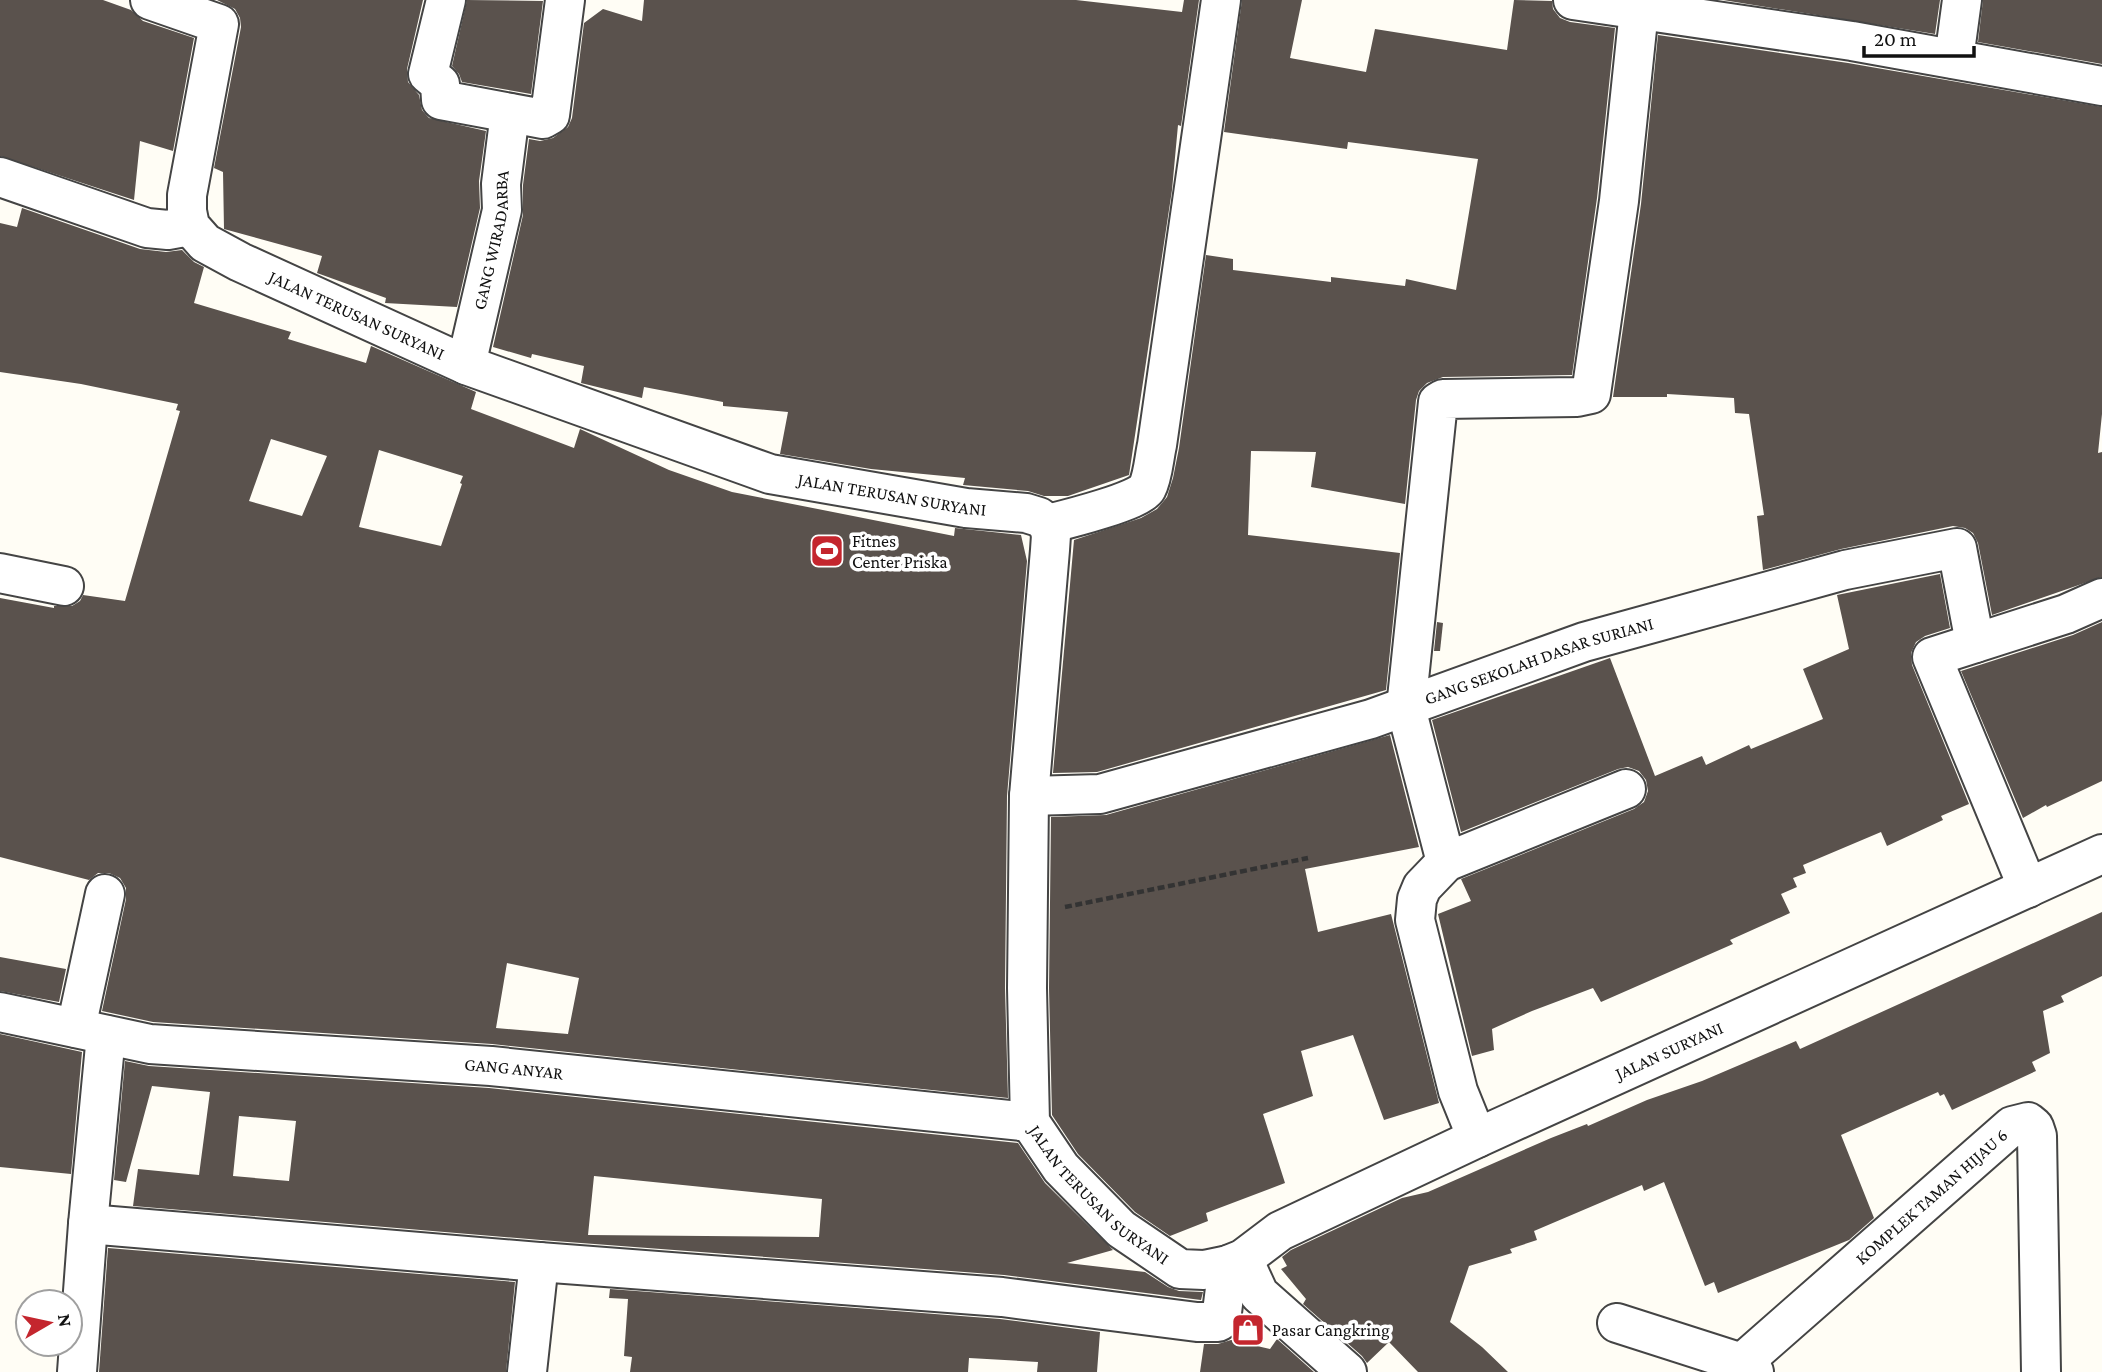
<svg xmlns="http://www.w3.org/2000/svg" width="2102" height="1372" viewBox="0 0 2102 1372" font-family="'Crimson Pro',serif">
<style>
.building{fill:#5a524d;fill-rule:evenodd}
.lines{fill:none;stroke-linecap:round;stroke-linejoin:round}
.minor-casing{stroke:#444;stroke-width:42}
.path{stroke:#333;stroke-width:4.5;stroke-dasharray:7 3.5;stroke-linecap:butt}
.minor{stroke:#fff;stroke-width:38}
.labels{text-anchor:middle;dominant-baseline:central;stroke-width:7;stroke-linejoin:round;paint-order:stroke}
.street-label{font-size:18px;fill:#111;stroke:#fff}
.poi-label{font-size:18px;fill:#111;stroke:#fff;text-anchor:start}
</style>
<rect width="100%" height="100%" fill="#fffdf5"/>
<g class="building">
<polygon points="0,0 103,0 131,10 143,21 194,38 173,151 140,141 134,200 0,156"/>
<polygon points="217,0 423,0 407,69 408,82 419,95 422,110 429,118 486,131 479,181 480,208 457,307 385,303 386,298 317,273 322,256 224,229 223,172 214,168 241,27 240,18 235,9"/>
<polygon points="467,0 543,1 531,94 462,82 459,74 452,66"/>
<polygon points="644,0 1076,0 1182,12 1184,0 1199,0 1181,126 1178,125 1172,190 1129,475 1068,496 1044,496 1028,491 963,485 965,478 871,469 780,454 788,412 723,406 723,402 644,387 642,398 581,383 584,366 532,354 531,358 493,347 523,215 523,185 529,139 540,141 553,138 568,127 572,118 584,23 603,9 642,21"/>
<polygon points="1242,0 1302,0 1290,58 1366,72 1375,29 1507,50 1514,0 1552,1 1553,9 1560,18 1570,22 1615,28 1597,198 1572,375 1443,377 1427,383 1419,391 1416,400 1405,504 1311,487 1316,452 1251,451 1248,535 1400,553 1386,690 1097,772 1053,773 1074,540 1141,518 1157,509 1167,497 1173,478 1179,448 1206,255 1233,259 1233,270 1331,282 1331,277 1405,286 1406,279 1456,290 1478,159 1348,142 1347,149 1224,132"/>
<polygon points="1723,0 1940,0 1935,34"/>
<polygon points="1983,0 2102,0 2102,64 1978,42"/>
<polygon points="1658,35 1848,63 2102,107 2102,414 2098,453 2102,452 2102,577 1992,615 1978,543 1973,533 1965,528 1953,526 1841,549 1763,570 1757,516 1764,515 1749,414 1735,413 1734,398 1667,394 1667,397 1613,397 1641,204"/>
<path d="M22,208L140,249L166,252L182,250L194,262L204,267L194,303L291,332L288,339L366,363L371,346L476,392L471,409L574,448L580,429L669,470L732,492L954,536L955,528L1021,535L1027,561L1007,796L1005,988L1008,1098L492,1044L153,1022L102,1011L126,899V888L120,878L109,873H98L89,880L0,857V598L54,608V606H72L80,601L83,595L125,601L180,411L176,410L178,404L81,384L0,372V223L17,227ZM271,439L327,456L302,516L249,501ZM379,450L463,476L460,483L462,484L441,546L359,527ZM507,963L579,978L568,1034L496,1028Z"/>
<polygon points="1940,574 1950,628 1925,636 1916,642 1911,653 1912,665 1969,804 1941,816 1943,820 1887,846 1881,832 1803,865 1806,873 1793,878 1797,887 1781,894 1790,913 1730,940 1733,944 1601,1002 1593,988 1532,1011 1492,1029 1494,1050 1472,1056 1438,914 1471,901 1461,879 1634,809 1644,802 1648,791 1646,780 1639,771 1628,767 1618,769 1461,832 1432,720 1610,658 1655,776 1702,756 1706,765 1749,745 1751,749 1823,719 1803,669 1849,649 1837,595"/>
<polygon points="1437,622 1443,623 1440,651 1434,651"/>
<polygon points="2102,622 2102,781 2047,807 2046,805 2023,818 1961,671 2073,635"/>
<polygon points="1390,735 1419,847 1305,869 1318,932 1391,914 1439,1103 1384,1120 1353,1035 1301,1051 1313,1096 1263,1114 1285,1183 1206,1213 1208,1221 1170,1236 1135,1212 1078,1154 1052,1115 1049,988 1051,817 1106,815"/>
<polygon points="2102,912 2102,976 2061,996 2064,1002 2043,1011 2050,1053 2032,1062 2036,1071 1952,1110 1944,1094 1940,1096 1938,1092 1841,1135 1874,1218 1849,1240 1718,1293 1714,1282 1705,1286 1664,1182 1644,1191 1642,1185 1534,1231 1537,1240 1510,1249 1512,1253 1469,1266 1450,1322 1482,1347 1508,1372 1418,1372 1389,1342 1367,1363 1362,1356 1303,1304 1306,1299 1281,1269 1287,1266 1282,1257 1291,1250 1402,1198 1428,1192 1551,1138 1587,1124 1588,1126 1647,1100 1702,1081 1796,1041 1800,1049"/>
<polygon points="0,957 66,969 59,1002 0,991"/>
<polygon points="0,1034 82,1052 71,1174 0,1167"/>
<path d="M125,1061L149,1066L489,1088L1018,1143L1045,1183L1113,1250L1067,1263L1145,1272L1168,1287L1179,1291L1203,1292L1201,1300L1004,1275L541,1240L133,1206L138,1169L199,1175L210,1092L152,1086L126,1182L114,1180ZM239,1116L296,1121L289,1181L233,1176ZM594,1176L822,1199L819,1237L588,1235Z"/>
<polygon points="108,1248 515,1282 506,1372 99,1372"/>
<polygon points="610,1289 1000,1319 1100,1332 1097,1372 1037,1372 1038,1362 969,1358 968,1372 630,1372 632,1357 624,1356 628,1299 609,1298"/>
<polygon points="1277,1339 1314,1372 1200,1372 1204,1344 1218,1344 1231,1340 1270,1349"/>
</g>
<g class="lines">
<defs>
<g id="minor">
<path id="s1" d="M150,0L219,24L187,195V211L190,226L205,243L240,262L466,365L770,474L966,508L1026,513L1039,517L1048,524L1051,535L1050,550L1029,796L1027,988L1030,1122L1061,1168L1121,1229L1180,1269L1204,1270L1228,1265L1243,1259L1280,1231L1477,1138L2102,854"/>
<polyline points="446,0 428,74 440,84 441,100 543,119 550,115 565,0"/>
<polyline points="1573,0 1852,41 2102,86"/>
<polyline points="1954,59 1962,0"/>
<polyline points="0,177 147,228 168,230 190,226"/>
<path id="s2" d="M466,365L502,210L501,184L510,113"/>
<path d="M1048,524C1064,520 1141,501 1147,488C1153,477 1154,458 1157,445L1221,0"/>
<polyline points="0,573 64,586"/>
<path id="s3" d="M1029,796L1100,794L1371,719L1584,642L1845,570L1957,548L1975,643"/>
<polyline points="1446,862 1406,708 1438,402 1443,399 1577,397 1591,394 1619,201 1639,10"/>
<polyline points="2028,888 1932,657 2066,614 2102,598"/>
<path id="s4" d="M0,1012L150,1044L491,1066L1030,1122"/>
<polyline points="76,1028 105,894"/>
<polyline points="1477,1138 1458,1091 1415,920 1417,899 1422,887 1446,862 1626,789"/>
<polyline points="88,1224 539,1262 1002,1297 1197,1322 1218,1322 1221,1320 1228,1265"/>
<polyline points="1243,1259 1259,1294 1347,1372"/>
<polyline points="1617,1323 1742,1363 1754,1372"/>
<path id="s5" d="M1742,1363L2012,1126L2028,1122L2034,1127L2037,1136L2041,1372"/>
<polyline points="77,1372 88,1224 106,1035"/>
<polyline points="527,1372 539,1262"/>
</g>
</defs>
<use href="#minor" class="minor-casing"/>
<polyline class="path" points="1065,907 1308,858"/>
<use href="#minor" class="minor"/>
</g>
<defs>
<symbol id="stadium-square" viewBox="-11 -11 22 22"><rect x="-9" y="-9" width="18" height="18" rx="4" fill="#c4262e" stroke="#fff"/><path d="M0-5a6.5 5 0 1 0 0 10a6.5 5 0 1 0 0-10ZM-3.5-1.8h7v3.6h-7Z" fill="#fff"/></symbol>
<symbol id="shop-square" viewBox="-11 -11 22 22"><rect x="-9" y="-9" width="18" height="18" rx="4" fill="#c4262e" stroke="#fff"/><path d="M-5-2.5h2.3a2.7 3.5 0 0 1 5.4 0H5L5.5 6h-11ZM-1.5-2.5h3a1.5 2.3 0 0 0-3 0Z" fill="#fff"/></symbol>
</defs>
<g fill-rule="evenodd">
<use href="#stadium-square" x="808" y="532" width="38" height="38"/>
<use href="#shop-square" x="1229" y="1311" width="38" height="38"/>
</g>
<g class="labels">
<g class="street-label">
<text stroke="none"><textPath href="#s2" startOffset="128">GANG WIRADARBA</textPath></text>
<text stroke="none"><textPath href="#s1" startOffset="469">JALAN TERUSAN SURYANI</textPath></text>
<text stroke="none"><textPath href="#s1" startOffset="1036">JALAN TERUSAN SURYANI</textPath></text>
<text stroke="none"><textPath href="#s3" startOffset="530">GANG SEKOLAH DASAR SURIANI</textPath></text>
<text stroke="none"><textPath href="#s1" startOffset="2548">JALAN SURYANI</textPath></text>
<text stroke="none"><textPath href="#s4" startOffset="518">GANG ANYAR</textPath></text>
<text stroke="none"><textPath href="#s1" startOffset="1897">JALAN TERUSAN SURYANI</textPath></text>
<text stroke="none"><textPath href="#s5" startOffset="252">KOMPLEK TAMAN HIJAU 6</textPath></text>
</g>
<g class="poi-label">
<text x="852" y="541">Fitnes<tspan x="852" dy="21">Center Priska</tspan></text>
<text x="1272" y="1330">Pasar Cangkring</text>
</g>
</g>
<g transform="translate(49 1323) rotate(81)"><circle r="33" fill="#ffffff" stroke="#a0a0a0" stroke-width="2"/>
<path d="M0-5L12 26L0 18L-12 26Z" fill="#c4262e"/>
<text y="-10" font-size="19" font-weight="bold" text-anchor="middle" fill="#111111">N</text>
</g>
<path d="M1864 46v10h110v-10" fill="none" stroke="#111111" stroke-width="3.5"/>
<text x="1874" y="46" font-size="21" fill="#111111" stroke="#ffffff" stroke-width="5" paint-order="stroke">20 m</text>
</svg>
